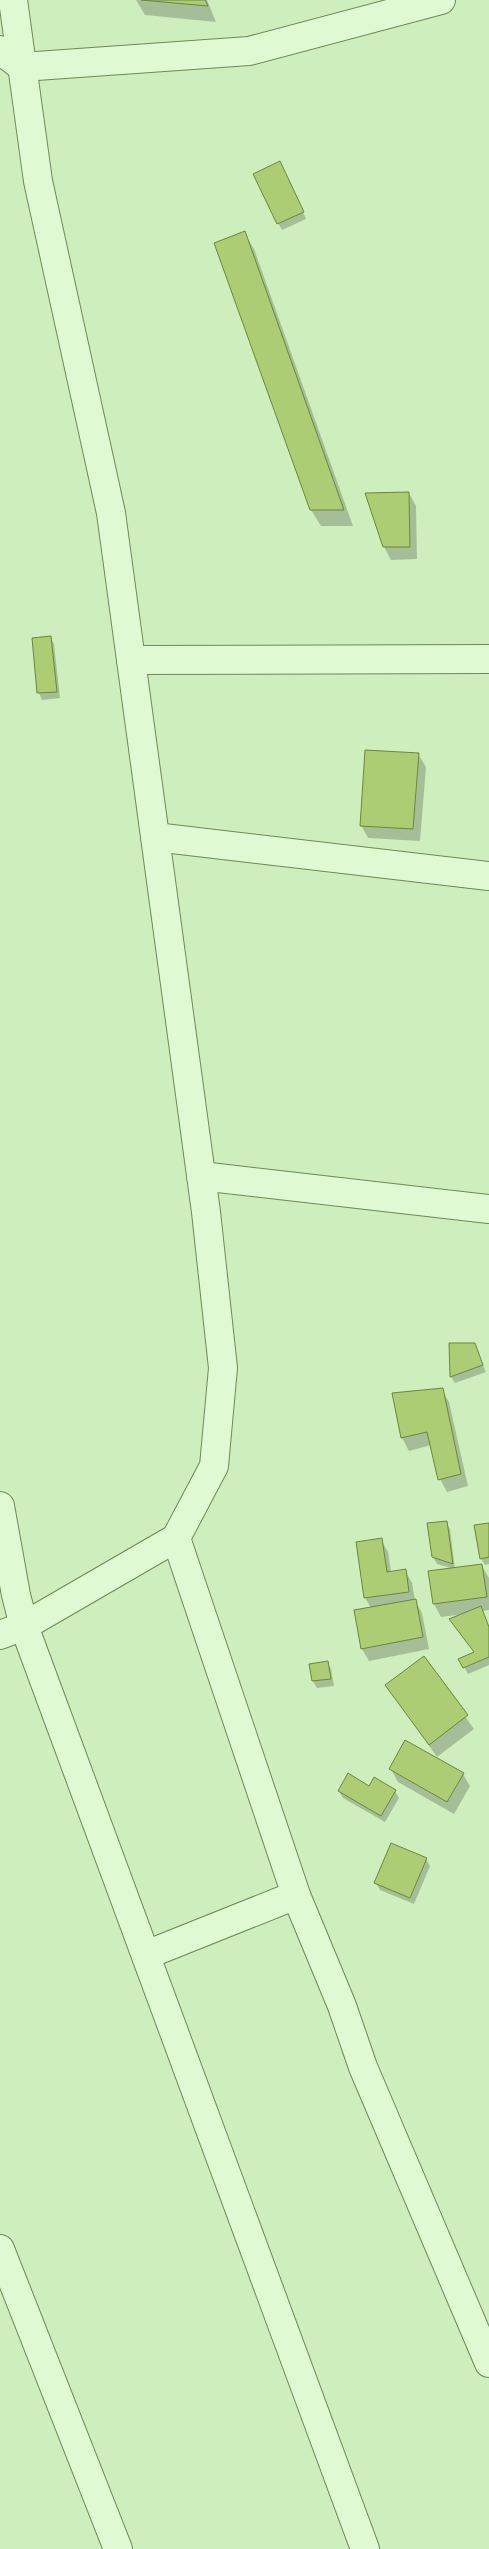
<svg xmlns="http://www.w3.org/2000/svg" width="489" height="2549" viewBox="0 0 489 2549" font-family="Merriweather,serif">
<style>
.shadow{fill:#0003}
.building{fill:#accd73;stroke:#6c873c}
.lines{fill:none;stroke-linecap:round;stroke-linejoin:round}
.street-casing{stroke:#708757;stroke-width:30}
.street{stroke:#dff9d2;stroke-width:28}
</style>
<rect width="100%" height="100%" fill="#cfeebe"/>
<g class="shadow">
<polygon points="136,0 207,0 216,22 145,15"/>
<polygon points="284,170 306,219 282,230 278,223"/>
<polygon points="244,233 254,249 353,526 321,526 311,510"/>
<polygon points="409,493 416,506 417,559 391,560 384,547"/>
<polygon points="50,637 54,644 60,698 42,700 39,693 33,639"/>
<polygon points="418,754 426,767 420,841 368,838 361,825"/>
<polygon points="451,1344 474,1344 486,1372 455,1383 451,1377"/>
<polygon points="442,1390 449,1402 468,1486 447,1492 440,1479 431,1445 409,1451 402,1438 394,1394"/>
<polygon points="446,1522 450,1529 455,1569 482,1566 489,1578 489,1610 482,1611 489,1627 489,1665 468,1674 464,1667 475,1653 451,1620 464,1614 441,1617 434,1604 430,1573 454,1569 437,1564 433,1557"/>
<polygon points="489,1524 489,1564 485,1565 481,1558"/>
<polygon points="381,1540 388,1552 391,1572 405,1570 412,1583 415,1600 422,1613 429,1649 369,1661 362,1649 371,1608 365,1598 357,1543"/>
<polygon points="424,1658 474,1729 437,1757 387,1686"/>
<polygon points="327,1662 331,1669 334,1686 317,1688 313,1681 311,1665"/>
<polygon points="391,1769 463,1774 470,1786 454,1814 398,1782"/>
<polygon points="369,1787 395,1791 399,1798 385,1822 343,1798 339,1791"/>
<polygon points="426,1859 430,1866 414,1904 380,1890 376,1883"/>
</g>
<g class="building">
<polygon points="141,0 205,0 208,6"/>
<polygon points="280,161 304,212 277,224 253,174"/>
<polygon points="245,231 344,510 310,510 214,243"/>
<polygon points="409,492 410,547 383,547 365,493"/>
<polygon points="51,636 57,692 37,693 32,638"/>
<polygon points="365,750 419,753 413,829 360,826"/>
<polygon points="449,1343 475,1343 483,1365 450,1377"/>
<polygon points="443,1388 461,1474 438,1480 427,1432 401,1438 392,1393"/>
<polygon points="447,1521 453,1564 432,1557 427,1523"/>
<polygon points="489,1523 489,1557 480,1559 474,1525"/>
<polygon points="382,1538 387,1572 406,1569 409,1592 364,1598 356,1542"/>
<polygon points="482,1564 487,1597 433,1604 428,1571"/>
<polygon points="416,1599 423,1637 361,1649 354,1610"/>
<polygon points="481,1606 489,1627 489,1657 463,1668 458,1659 474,1652 449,1619"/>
<polygon points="424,1656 468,1715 429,1745 385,1685"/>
<polygon points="328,1661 331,1679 312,1681 309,1664"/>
<polygon points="405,1740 464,1773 447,1802 389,1769"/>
<polygon points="348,1773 369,1786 374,1777 396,1790 381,1816 338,1791"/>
<polygon points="391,1843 427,1858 410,1898 374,1883"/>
</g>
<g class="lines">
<defs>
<g id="street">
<polyline points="0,50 22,67 249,51 441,0"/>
<polyline points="131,660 489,659"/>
<polyline points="155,837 489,876"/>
<polyline points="201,1176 489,1209"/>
<polyline points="0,1506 16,1595 24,1626 365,2549"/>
<polyline points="176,1538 296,1895 342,2006 363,2067 489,2363"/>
<polyline points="0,1635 24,1626 176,1538 214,1466 223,1368 206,1212 111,513 38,181 13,0"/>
<polyline points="146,1955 296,1895"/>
<polyline points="0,2249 118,2549"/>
</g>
</defs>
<use href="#street" class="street-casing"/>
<use href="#street" class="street"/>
</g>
</svg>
